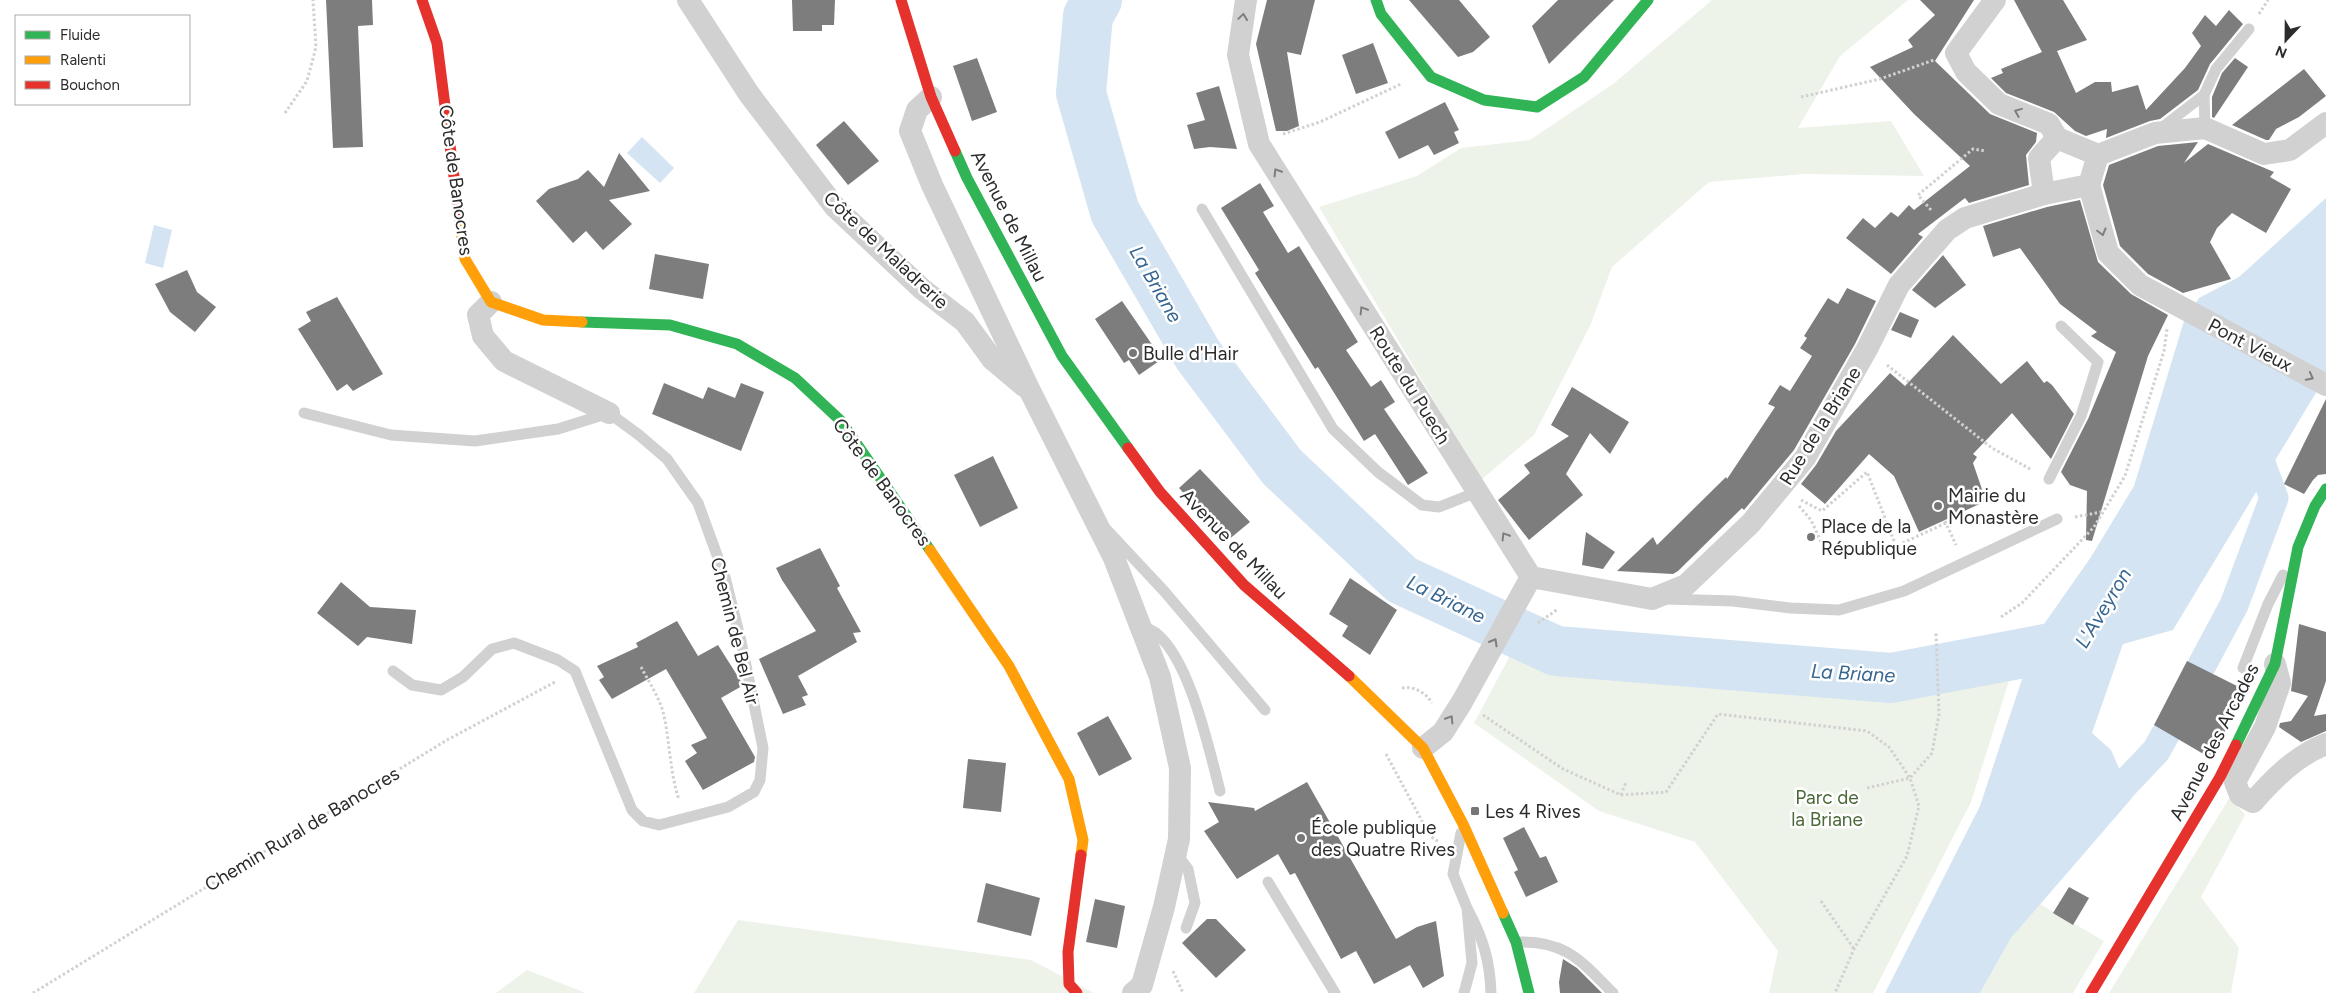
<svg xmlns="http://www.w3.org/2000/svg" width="2326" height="993" viewBox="0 0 2326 993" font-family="Figtree,sans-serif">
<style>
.green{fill:#eef3ea}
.water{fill:#d4e4f2}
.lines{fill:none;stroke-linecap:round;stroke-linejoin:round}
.canal{stroke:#d4e4f2;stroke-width:29}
.river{stroke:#d4e4f2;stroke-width:50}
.building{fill:#7d7d7d}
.path{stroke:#d1d1d1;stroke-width:3;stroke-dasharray:2.5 2.5;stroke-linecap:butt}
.lane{stroke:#d1d1d1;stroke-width:11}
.street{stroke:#d1d1d1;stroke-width:22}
.fast{stroke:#30b455;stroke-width:11}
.slow{stroke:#ff9f0a;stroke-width:11}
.jam{stroke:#e5322d;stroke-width:11}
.oneway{stroke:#7e7e7e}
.poi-dot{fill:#767676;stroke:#fff;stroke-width:2}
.labels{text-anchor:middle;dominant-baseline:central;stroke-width:5;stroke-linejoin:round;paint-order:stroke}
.street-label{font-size:19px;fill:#2c2c2c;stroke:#fff}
.poi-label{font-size:19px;fill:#2c2c2c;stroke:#fff;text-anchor:start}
.park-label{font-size:19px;fill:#4b6838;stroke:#fff}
.water-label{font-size:20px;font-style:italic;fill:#376690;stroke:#fff}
</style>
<rect width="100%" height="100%" fill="#fff"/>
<g class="green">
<polygon points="1712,0 1908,0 1840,56 1798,128 1891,121 1924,176 1805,174 1709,182 1612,267 1590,326 1534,435 1481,480 1319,207 1417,176 1461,148 1530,140 1613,84"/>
<polygon points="1512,652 1553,658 1889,687 1975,679 2013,668 1971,802 1873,993 1769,993 1778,951 1695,842 1599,811 1474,723"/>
<polygon points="2230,797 2245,815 2201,897 2239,948 2231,993 2109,993"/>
<polygon points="2040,904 2104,941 2073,993 1980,993 2011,938"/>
<polygon points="738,920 1031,960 1094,993 694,993"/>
<polygon points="527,970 586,993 496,993"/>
</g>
<g class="water">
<polygon points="642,137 674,168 660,183 627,153"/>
<polygon points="2326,198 2326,376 2173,630 2123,644 2092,733 2111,750 2132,798 2011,938 1980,993 1885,993 1980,806 2037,634 2091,557 2134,486 2184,321 2199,298 2239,277"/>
<polygon points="154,225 172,230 163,268 145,263"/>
</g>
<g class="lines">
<g class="canal">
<polyline points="2202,665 2234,605 2274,498 2252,439"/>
<polyline points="2098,812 2156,751 2165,735"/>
</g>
<polyline class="river" points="1097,0 1088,16 1081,93 1115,212 1198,355 1282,467 1402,580 1556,651 1891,678 2077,643"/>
</g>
<g class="building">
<polygon points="326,0 372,0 373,25 358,26 363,147 333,148"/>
<polygon points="792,0 835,0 834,25 822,25 822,31 793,31"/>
<polygon points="1267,0 1315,0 1301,55 1287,52 1299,126 1287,131 1276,131 1256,44"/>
<polygon points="1409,0 1459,0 1490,37 1473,52 1458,57"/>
<polygon points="1558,0 1614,0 1549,64 1532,26"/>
<polygon points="1920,0 1974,0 1935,61 1990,114 2037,133 2036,142 2026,155 2029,185 1969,203 1965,198 1918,234 1923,237 1891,274 1846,238 1863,218 1875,228 1891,212 1898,217 1909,205 1914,210 1970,166 1914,114 1870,67 1913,47 1908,40 1935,15"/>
<polygon points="2014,0 2063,0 2087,40 2057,51 2076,93 2095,82 2111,82 2112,92 2138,85 2146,110 2185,68 2201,46 2192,33 2205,15 2216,26 2229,10 2243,24 2210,64 2198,90 2160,119 2150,121 2106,138 2107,129 2086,136 2075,131 2054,112 2006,93 1991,78 2003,73 2001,69 2042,52"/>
<polygon points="1373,43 1388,83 1356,94 1342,55"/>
<polygon points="977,58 997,112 972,121 953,66"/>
<polygon points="2235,58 2248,67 2214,118 2212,117 2212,97 2222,73"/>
<polygon points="2304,69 2326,96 2299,117 2276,129 2269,140 2266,140 2232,125"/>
<polygon points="1219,86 1237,149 1210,147 1194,149 1187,125 1205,120 1196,93"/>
<polygon points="1445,102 1459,130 1454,132 1459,143 1434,155 1428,145 1399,159 1385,132"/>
<polygon points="844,121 879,161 848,185 816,145"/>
<polygon points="2198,142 2184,163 2208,144 2274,172 2270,177 2291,189 2266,233 2232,213 2217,228 2210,242 2231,279 2183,293 2148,274 2120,246 2103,185 2109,165 2158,146"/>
<polygon points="619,153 650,191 609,200 632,224 603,250 586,231 573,243 536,201 549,189 578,179 588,170 604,187"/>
<polygon points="1260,183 1274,206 1263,212 1288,253 1299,246 1358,342 1346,350 1371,387 1381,380 1395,402 1384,409 1428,473 1408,485 1375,434 1364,441 1318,367 1315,369 1255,273 1259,270 1221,208"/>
<polygon points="2080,200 2098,262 2131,294 2168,315 2148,356 2092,541 2086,540 2087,491 2070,485 2061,472 2088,419 2116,352 2091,336 2097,332 2060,304 2020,248 1993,257 1983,226 2047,207"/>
<polygon points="655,254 709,264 703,299 649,289"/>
<polygon points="1943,255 1966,285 1935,308 1912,290"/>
<polygon points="187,270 197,292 216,307 195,332 170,312 155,284"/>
<polygon points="1847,288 1876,301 1855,344 1794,450 1744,510 1742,508 1678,571 1673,574 1617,571 1653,537 1657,545 1726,477 1727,479 1775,407 1768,404 1780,385 1790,391 1812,356 1800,348 1807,338 1804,336 1828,298 1838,304"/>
<polygon points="337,297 383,374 353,391 347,384 337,391 298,329 311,321 306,312"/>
<polygon points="1122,301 1162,359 1139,375 1129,360 1124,363 1095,319"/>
<polygon points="1900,312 1919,320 1911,338 1891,330"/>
<polygon points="1953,335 2001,384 2027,361 2044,383 2047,381 2052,385 2074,414 2051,459 2012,413 1973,454 1977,457 1973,463 1986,501 1919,532 1894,476 1869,454 1825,504 1801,484 1816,465 1836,431 1890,373 1905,386"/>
<polygon points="664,383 703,399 708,387 735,398 741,383 764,392 741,451 652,414"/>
<polygon points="1572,387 1629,422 1610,454 1590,433 1566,474 1583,495 1529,540 1498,500 1530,473 1524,465 1569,436 1551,425"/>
<polygon points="2326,399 2326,474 2318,475 2313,480 2304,494 2284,484"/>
<polygon points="993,456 1018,508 980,527 954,475"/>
<polygon points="1200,469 1250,522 1227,541 1179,488"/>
<polygon points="1586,532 1615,552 1603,569 1582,565"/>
<polygon points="820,548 840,586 837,588 861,632 853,633 857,642 798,676 808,695 802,697 806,705 783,714 759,659 816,631 782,580 776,568"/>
<polygon points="1350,578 1397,610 1370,655 1342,636 1348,626 1329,614"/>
<polygon points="341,582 370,607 416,610 412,644 367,637 358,646 317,613"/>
<polygon points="677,621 698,656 718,645 742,683 742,686 721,698 755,757 754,762 703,790 685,761 697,753 691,745 707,738 666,669 612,699 599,680 604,677 597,666 638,647 636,643"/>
<polygon points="2299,624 2326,632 2326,681 2314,716 2326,714 2326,731 2301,742 2279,727 2280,723 2291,721 2308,696 2291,691"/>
<polygon points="2187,661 2245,690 2212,759 2154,725"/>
<polygon points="1108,716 1132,759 1099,776 1077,733"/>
<polygon points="968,759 1006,763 1001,812 963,808"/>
<polygon points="1307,782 1396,939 1417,927 1436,921 1444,976 1423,988 1410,965 1374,984 1356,951 1341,959 1295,873 1290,875 1278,854 1237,879 1204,831 1219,822 1208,802 1254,808 1255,811"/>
<polygon points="1524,827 1540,858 1546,856 1558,882 1526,897 1514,872 1518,870 1503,838"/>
<polygon points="986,883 1040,898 1031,936 977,922"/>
<polygon points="2069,887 2089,898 2073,925 2053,913"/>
<polygon points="1095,899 1125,906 1117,948 1086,942"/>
<polygon points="1207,919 1216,919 1246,950 1216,978 1182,943"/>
<polygon points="1563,959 1577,968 1602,993 1560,993 1559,982"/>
</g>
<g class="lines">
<g class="path">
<polyline points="2259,14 2268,0"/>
<polyline points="1801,97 1880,79 1934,60"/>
<polyline points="285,113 307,81 316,47 313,0"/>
<polyline points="1283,134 1320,122 1401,84"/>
<polyline points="1931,210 1918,195 1973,149 1986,151"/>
<polyline points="1887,365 1992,448 2032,470"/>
<polyline points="1801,500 1822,511 1867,472 1896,546 1946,523"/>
<polyline points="1799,506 1811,520 1827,555"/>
<polyline points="2075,517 2101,512"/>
<polyline points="1945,521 1956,545"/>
<polyline points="1877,530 1885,521"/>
<polyline points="2001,617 2022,603 2094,527 2125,476 2164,351 2167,329"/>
<polyline points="1538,623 1558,609"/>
<path d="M641,667C649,682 661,700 664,716C670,744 670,773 679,800"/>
<path d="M1402,688C1414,686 1425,692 1432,703"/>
<polyline points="1483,715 1563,769 1621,795 1666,792 1718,714 1867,731 1889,747 1910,778 1919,806 1907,856 1854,949 1835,993"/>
<polyline points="1386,754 1430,836 1439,842"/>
<polyline points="1867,788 1910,778 1932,753 1939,714 1936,632"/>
<polyline points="1621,795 1626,782"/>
<polyline points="1821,901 1854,949"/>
<polyline points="1173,971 1183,993"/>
<polyline points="33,993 447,740 555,682"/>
</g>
<g class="lane">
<polyline points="2205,128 2204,95 2216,69 2249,29"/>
<polyline points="2160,129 2204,95"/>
<polyline points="1202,209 1333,429 1378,472 1422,505 1439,507 1477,492"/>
<polyline points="304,413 391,435 475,441 558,429 609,413 639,435 667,459 698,503 725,577 741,641 763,748 760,780 754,792 728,807 659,825 643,821 632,810 575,671 558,660 514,643 492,649 463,677 441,690 412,685 393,671"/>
<polyline points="2049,479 2081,416 2098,362 2061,326"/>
<polyline points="1106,529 1164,591 1265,710"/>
<polyline points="1666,599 1733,601 1790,608 1839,610 1904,591 2057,519"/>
<path d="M1142,626C1147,628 1152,630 1156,633C1190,660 1209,749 1220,791"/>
<polyline points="2243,668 2268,604 2283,575"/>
<polyline points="1461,833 1453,874 1467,908 1472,963 1464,993"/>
<polyline points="1176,853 1188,869 1195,903 1186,928"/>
<polyline points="1268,882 1335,993"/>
<path d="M1468,910C1483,938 1490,961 1491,993"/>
<path d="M1516,942C1566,940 1581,961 1613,993"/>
</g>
<g class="street">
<polyline points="688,0 749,94 835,207 922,289 965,322 992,359 1024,386"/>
<polyline points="1246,0 1238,55 1259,144 1531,577"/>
<polyline points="1995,0 1956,53 1966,72 1999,104 2049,124 2057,138"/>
<polyline points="931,97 917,110 910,131 932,185 1029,389 1114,558 1160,677 1180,768 1179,839 1164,907 1142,985 1133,993"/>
<polyline points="2098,155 2155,133 2205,128 2264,154 2290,150 2326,123"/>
<polyline points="2089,185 2108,253 2140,285 2326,385"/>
<polyline points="2044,194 2039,158 2057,138 2098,155"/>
<polyline points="491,302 478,315 483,336 504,361 609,413"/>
<polyline points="1531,577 1652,599 1686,585 1751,523 1805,458 1867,349 1899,285 1947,230 1965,218 2044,194 2089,185 2098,155"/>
<path d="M2275,664L2280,683L2265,727L2235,782L2240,795L2253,802C2274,778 2296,756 2326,744"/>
<polyline points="1423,748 1443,732 1462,702 1531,577"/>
</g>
<g class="fast">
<polyline points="1376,0 1381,14 1431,77 1484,100 1537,107 1584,77 1648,0"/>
<polyline points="955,151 967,178 1062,356 1128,448"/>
<polyline points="582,322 670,325 737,344 795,378 841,421 930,550"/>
<polyline points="2236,745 2275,664 2298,547 2315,506 2326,489"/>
<polyline points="1503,913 1516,942 1529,993"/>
</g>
<g class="slow">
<polyline points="459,216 465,259 491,302 543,320 582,322"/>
<polyline points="930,550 1009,666 1069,779 1083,840 1081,855"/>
<polyline points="1349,676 1423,748 1463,824 1503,913"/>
</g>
<g class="jam">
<polyline points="422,0 437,43 459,216"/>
<polyline points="901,0 931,97 955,151"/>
<polyline points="1128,448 1160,492 1244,585 1349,676"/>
<polyline points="1077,993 1069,984 1068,952 1081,855"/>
<polyline points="2091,993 2220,777 2236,745"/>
</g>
</g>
<defs><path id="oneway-chevron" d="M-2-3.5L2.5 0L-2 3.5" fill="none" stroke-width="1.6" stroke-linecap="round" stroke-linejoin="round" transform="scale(1.25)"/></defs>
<g class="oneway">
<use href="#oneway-chevron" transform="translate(1243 17) rotate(-82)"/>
<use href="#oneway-chevron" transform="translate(2018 112) rotate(-158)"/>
<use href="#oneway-chevron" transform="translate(1277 172) rotate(-122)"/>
<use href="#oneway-chevron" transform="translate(2102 232) rotate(75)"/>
<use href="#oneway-chevron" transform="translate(1363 310) rotate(-122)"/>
<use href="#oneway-chevron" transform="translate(2310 377) rotate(28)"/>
<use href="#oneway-chevron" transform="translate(1505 536) rotate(-122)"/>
<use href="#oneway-chevron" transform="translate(1494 642) rotate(-60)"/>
<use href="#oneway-chevron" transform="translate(1450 719) rotate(-58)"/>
</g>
<g class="poi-dot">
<circle cx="1133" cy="353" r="5"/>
<circle cx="1938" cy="506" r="5"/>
<circle cx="1811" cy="537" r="5"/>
<rect x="1470" y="806" width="10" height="10" rx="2.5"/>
<circle cx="1301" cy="838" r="5"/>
</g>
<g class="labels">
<g class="street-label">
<text transform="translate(456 180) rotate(82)">Côte de Banocres</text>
<text transform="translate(1009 216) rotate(63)">Avenue de Millau</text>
<text transform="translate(886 250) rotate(43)">Côte de Maladrerie</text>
<text transform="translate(2250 345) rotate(28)">Pont Vieux</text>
<text transform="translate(1410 385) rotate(58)">Route du Puech</text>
<text transform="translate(1820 426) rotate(-58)">Rue de la Briane</text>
<text transform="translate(882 482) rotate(54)">Côte de Banocres</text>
<text transform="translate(1234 544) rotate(46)">Avenue de Millau</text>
<text transform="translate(735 631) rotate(76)">Chemin de Bel Air</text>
<text transform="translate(2214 742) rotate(-63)">Avenue des Arcades</text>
<text transform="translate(302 829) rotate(-31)">Chemin Rural de Banocres</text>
</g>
<g class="poi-label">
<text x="1143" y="353">Bulle d'Hair</text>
<text x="1948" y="495">Mairie du<tspan x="1948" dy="22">Monastère</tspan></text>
<text x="1821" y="526">Place de la<tspan x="1821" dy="22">République</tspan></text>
<text x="1485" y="811">Les 4 Rives</text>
<text x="1311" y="827">École publique<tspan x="1311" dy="22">des Quatre Rives</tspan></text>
</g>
<g class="park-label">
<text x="1827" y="797">Parc de<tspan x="1827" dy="22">la Briane</tspan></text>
</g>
<g class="water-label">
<text transform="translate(1156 284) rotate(60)">La Briane</text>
<text transform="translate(1446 599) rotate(26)">La Briane</text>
<text transform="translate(2103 608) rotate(-59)">L'Aveyron</text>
<text transform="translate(1853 673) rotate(3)">La Briane</text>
</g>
</g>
<rect x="15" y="15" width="175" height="90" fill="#ffffff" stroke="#ababab"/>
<rect x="25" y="31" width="25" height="8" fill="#30b455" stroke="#ababab"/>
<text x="60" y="40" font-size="15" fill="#2c2c2c">Fluide</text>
<rect x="25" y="56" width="25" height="8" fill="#ff9f0a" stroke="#ababab"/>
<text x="60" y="65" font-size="15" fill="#2c2c2c">Ralenti</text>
<rect x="25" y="81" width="25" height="8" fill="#e5322d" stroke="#ababab"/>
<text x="60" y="90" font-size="15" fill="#2c2c2c">Bouchon</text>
<g transform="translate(2286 40) rotate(202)" stroke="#ffffff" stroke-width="4" paint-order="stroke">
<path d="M0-4L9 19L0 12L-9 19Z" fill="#2c2c2c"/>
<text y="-8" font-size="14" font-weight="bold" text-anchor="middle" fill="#2c2c2c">N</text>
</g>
</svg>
